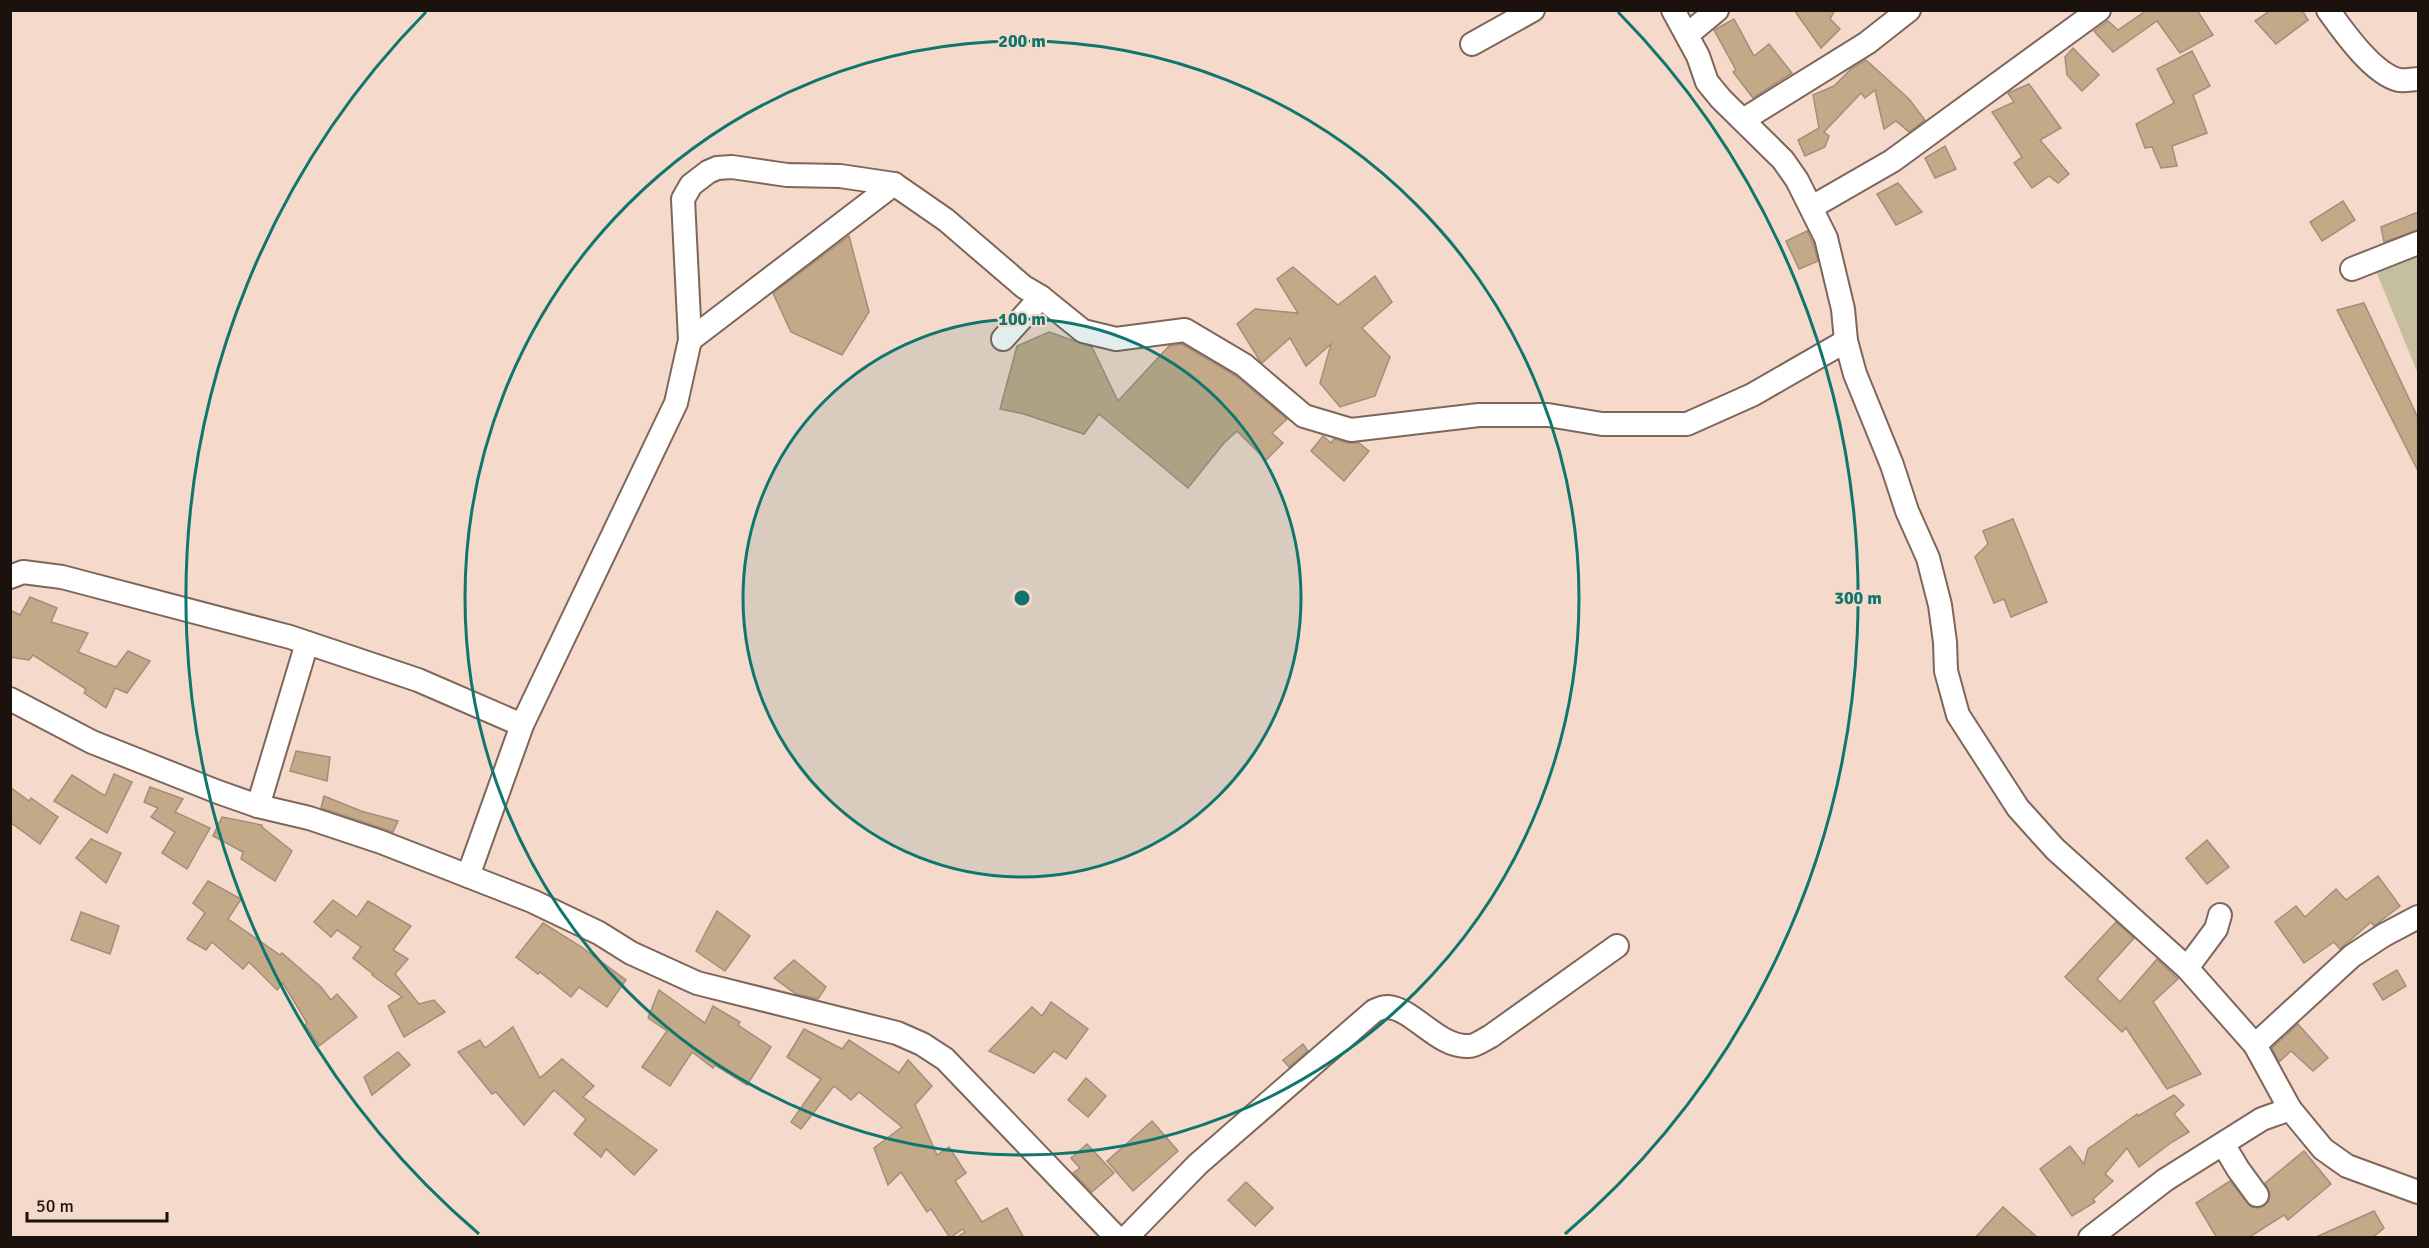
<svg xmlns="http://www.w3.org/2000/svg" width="2429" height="1248" viewBox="0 0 2429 1248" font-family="Signika,sans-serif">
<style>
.green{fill:#c6bf9f}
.building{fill:#c3a988;stroke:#a08f7a;stroke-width:1.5}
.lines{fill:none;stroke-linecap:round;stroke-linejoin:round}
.minor-casing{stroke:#7e665a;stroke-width:26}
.minor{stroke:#fff;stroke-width:22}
.ring{fill:none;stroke:#0f766e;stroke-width:3}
.centre{fill:#0f766e;stroke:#f5d9cb;stroke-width:3}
.ring-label{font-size:18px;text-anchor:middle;font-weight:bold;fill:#0f766e;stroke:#f5d9cb;stroke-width:4.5;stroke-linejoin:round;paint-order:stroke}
</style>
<rect width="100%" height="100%" fill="#f5d9cb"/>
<polygon class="green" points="2418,253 2418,374 2376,271"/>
<g class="building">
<polygon points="1794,10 1835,10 1830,19 1840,29 1821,48"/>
<polygon points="2147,10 2197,10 2213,35 2180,53 2157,21 2113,52 2094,31 2108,21 2118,30"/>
<polygon points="2271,10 2302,10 2308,20 2276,44 2255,21"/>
<polygon points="1734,19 1754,56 1769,44 1792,73 1753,98 1733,72 1736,70 1714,30"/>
<polygon points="2073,48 2099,75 2082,91 2067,75 2065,57"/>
<polygon points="2192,51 2210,86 2193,95 2207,133 2172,146 2177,166 2161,168 2152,147 2145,148 2136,124 2174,103 2157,69"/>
<polygon points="1866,60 1909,99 1925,120 1909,132 1896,121 1884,129 1875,90 1865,98 1861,93 1824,132 1829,136 1825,147 1805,156 1798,140 1819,128 1813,95 1834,86 1851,69"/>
<polygon points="2029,84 2061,128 2040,140 2069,174 2058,183 2049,176 2032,188 2014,163 2022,157 1992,112 2014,102 2008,93"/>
<polygon points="1945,146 1956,169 1935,178 1925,158"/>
<polygon points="1898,183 1922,212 1896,225 1877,194"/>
<polygon points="2343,201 2355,220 2322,241 2310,222"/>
<polygon points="2418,212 2418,230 2384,242 2381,227"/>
<polygon points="1807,231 1813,243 1818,261 1799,269 1786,241"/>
<polygon points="849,236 869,312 842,355 791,332 773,293"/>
<polygon points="1293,267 1338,305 1375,276 1392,302 1362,328 1390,357 1375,396 1340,407 1320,383 1331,344 1306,366 1290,338 1262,363 1260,361 1237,324 1255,309 1298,313 1277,279"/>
<polygon points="2364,303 2418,418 2418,471 2337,310"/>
<polygon points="1049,332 1092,347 1118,401 1169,346 1182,344 1236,376 1287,419 1272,433 1283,443 1266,460 1237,431 1224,443 1188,488 1099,414 1084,434 1024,414 1000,409 1017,346"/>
<polygon points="1323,436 1331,443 1334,439 1348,443 1359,443 1369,451 1344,481 1311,451"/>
<polygon points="2013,519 2047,602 2011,617 2004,599 1994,603 1975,557 1988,544 1983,531"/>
<polygon points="30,597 57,608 51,622 88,633 78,652 116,667 128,651 150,661 127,693 115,688 106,708 84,693 86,689 33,655 29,660 10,657 10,610 20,615"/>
<polygon points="296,751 330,757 327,781 290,771"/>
<polygon points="114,774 132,782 107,833 54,801 72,775 105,796"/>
<polygon points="10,787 29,801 31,798 58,817 40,844 10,822"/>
<polygon points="150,787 183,799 175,812 210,828 187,869 162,853 175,832 151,817 158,808 144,802"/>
<polygon points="324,796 361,811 398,821 393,832 321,808"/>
<polygon points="222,817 262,825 262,827 292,851 275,881 241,859 243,852 213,836"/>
<polygon points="91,839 121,853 106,883 76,858"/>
<polygon points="2207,840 2229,867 2207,884 2186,858"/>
<polygon points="2378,876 2400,906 2374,926 2371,922 2340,949 2334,942 2304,963 2275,922 2296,906 2305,917 2336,889 2346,900"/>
<polygon points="208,881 241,899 228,919 280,955 282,953 321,987 331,1000 337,994 357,1017 319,1046 305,1025 307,1023 283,983 277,990 249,962 243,969 212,942 206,950 187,939 205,913 193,903"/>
<polygon points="333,900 357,917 368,901 411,926 393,950 408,959 395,974 419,1004 434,1000 445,1012 404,1037 388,1006 402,997 372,975 373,974 353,958 361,947 337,930 331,937 314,922"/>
<polygon points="717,911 750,936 725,971 696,951"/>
<polygon points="81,912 119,926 110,954 71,940"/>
<polygon points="2116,922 2134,938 2097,979 2120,1002 2157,959 2178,979 2153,1002 2201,1074 2167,1089 2126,1028 2122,1032 2065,977"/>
<polygon points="543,923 580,946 626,980 607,1007 579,987 571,997 540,972 538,974 516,957"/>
<polygon points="794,960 826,987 818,999 796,994 774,978"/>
<polygon points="2397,970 2406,986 2383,1000 2373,984"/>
<polygon points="659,990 705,1023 713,1006 740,1022 738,1025 771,1047 747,1085 715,1065 713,1068 692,1052 670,1086 642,1067 667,1031 648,1018"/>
<polygon points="1051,1002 1088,1029 1066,1059 1054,1051 1034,1073 989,1051 1032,1007 1042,1016"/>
<polygon points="2298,1024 2328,1058 2313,1071 2291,1051 2279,1062 2272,1048"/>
<polygon points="513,1027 540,1078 562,1059 594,1086 583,1097 657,1150 634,1175 606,1149 601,1157 574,1134 586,1119 554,1090 524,1125 496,1092 492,1094 458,1052 480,1040 485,1048"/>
<polygon points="804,1029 842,1049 849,1040 899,1073 908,1060 932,1086 915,1105 937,1155 949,1147 966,1173 955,1181 982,1222 1007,1208 1024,1238 956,1238 965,1232 963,1229 950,1238 931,1209 927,1212 901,1172 888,1185 874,1148 902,1127 859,1092 851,1100 834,1086 801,1129 791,1122 821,1079 787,1057"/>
<polygon points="1303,1044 1308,1051 1289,1067 1283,1060"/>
<polygon points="398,1052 410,1065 372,1095 364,1077"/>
<polygon points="1086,1078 1106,1096 1088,1117 1068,1100"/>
<polygon points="2174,1095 2184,1105 2174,1114 2189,1132 2172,1142 2139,1167 2127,1148 2105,1174 2113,1181 2093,1199 2095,1202 2072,1216 2040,1169 2070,1146 2084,1164 2088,1149 2137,1114 2138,1116"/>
<polygon points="1152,1121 1178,1151 1133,1191 1107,1161"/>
<polygon points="1087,1144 1114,1173 1092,1192 1073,1173 1080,1168 1071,1158"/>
<polygon points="2304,1151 2331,1184 2288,1220 2284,1215 2248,1238 2217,1238 2196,1203 2230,1181 2251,1207 2258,1208 2264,1206 2269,1201 2270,1194 2265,1183"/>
<polygon points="1246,1182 1273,1208 1255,1226 1228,1200"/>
<polygon points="2003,1207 2038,1238 1975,1238"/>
<polygon points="2374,1211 2384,1228 2372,1238 2314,1238"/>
</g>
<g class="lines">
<defs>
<g id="minor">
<polyline points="1673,10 1698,56 1707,82 1721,99 1783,160 1797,180 1826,238 1843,309 1846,341 1855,374 1892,465 1907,511 1928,558 1940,605 1945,642 1946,671 1958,715 2018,808 2055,849 2187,968 2255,1045 2290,1109"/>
<path d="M2328,10C2343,31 2373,74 2399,80C2405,81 2413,79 2418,79"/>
<polyline points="1687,35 1717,10"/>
<polyline points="1472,44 1533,10"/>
<polyline points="1743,120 1867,43 1909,10"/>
<polyline points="1812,207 1892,161 2099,10"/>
<polyline points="2352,269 2418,243"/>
<polyline points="1003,339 1041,297"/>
<polyline points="690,340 894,184"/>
<polyline points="10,577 23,572 62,577 290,637 418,680 522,725"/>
<polyline points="10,699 92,742 218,792 258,806 309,818 381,842 532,901 599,933 631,953 697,983 897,1033 922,1044 945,1059 1117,1238"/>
<polyline points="258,806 307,643"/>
<polyline points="468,876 522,725 676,403 690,340 683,199 691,185 708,172 717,168 732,167 787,175 840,176 894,184 946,220 1024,287 1041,297 1083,331 1116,339 1185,330 1244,365 1304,416 1351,430 1479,415 1548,415 1602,424 1687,424 1752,395 1846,341"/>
<polyline points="2187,968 2216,929 2220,915"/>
<polyline points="2255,1045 2352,956 2384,935 2418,917"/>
<polyline points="2223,1144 2238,1169 2257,1195"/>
<path d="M1126,1238L1198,1164L1374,1011C1378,1009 1384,1007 1388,1007C1414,1009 1438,1048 1469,1046C1476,1046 1485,1039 1491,1036L1617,946"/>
<polyline points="2090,1238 2165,1180 2262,1119 2290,1109 2323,1149 2347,1166 2418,1192"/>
</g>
</defs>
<use href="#minor" class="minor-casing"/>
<use href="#minor" class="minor"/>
</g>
<circle cx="1022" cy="598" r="279" fill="#0f766e" fill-opacity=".12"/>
<g class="ring">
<circle cx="1022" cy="598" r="279"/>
<circle cx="1022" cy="598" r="557"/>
<path d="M479 1234A836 836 0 0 1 426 12M1618 12A836 836 0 0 1 1565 1234"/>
</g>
<circle cx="1022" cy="598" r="9" class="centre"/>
<g class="ring-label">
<text x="1022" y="47">200 m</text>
<text x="1022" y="325">100 m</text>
<text x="1858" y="604">300 m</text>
</g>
<rect width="2429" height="1248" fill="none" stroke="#1b110d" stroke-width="24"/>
<path d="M27 1212v9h140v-9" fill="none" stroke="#1b110d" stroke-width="3"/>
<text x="36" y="1212" font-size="18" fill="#1b110d" stroke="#f5d9cb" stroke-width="4.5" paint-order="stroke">50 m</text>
</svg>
